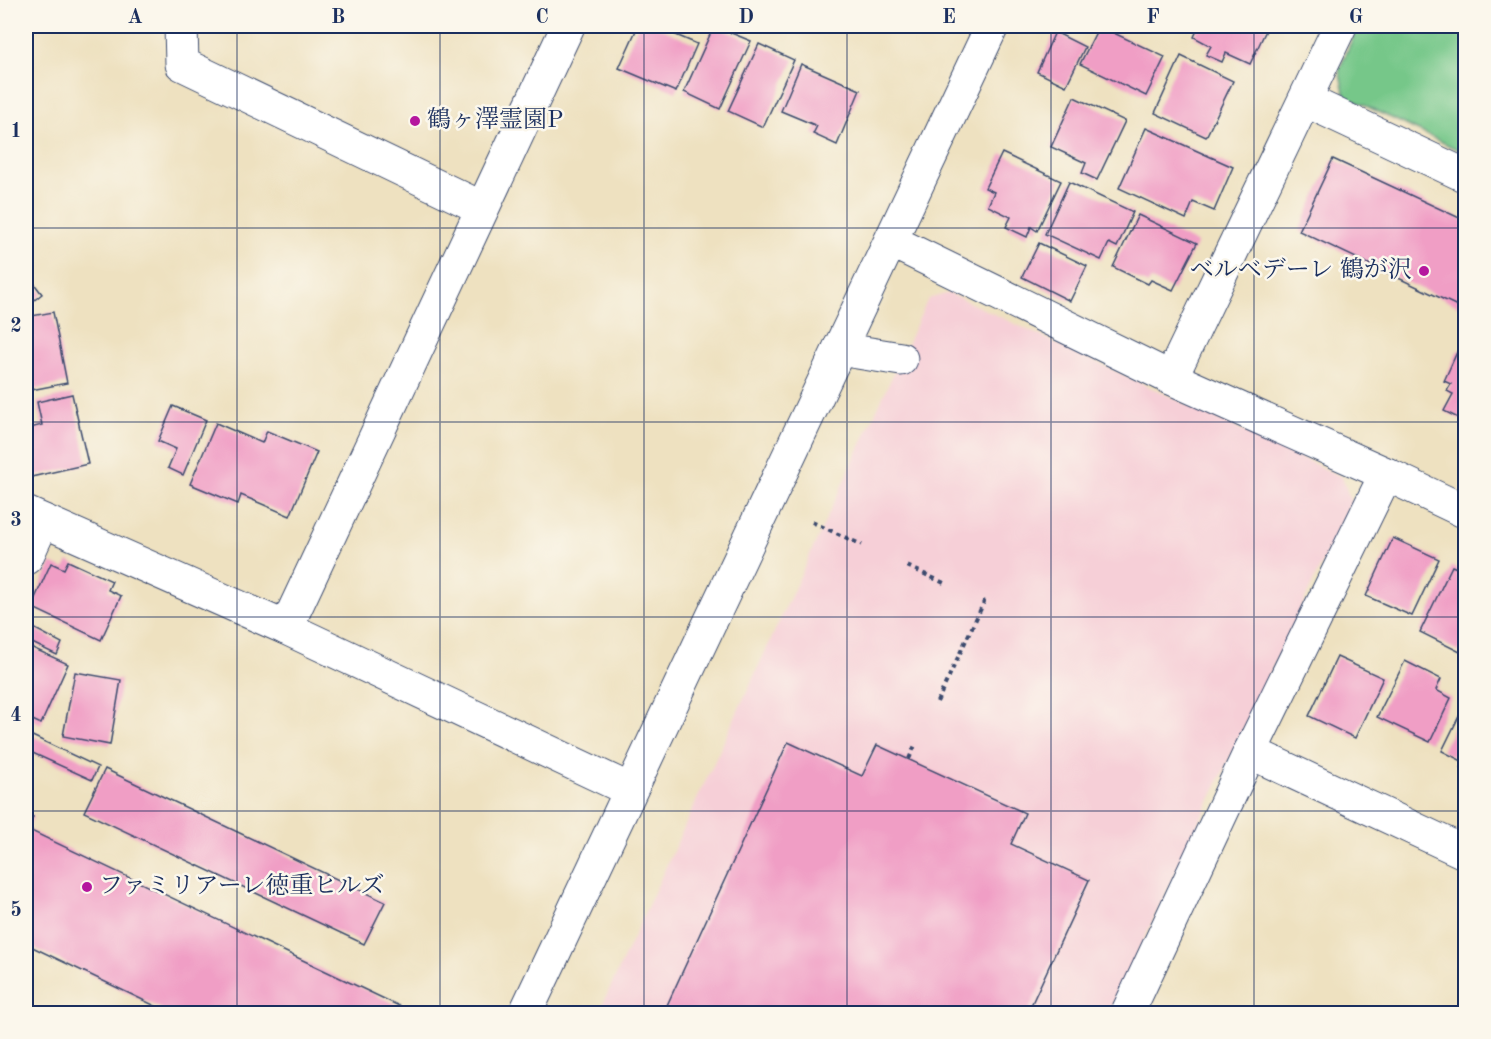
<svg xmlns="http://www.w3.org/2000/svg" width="1491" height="1039" viewBox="0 0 1491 1039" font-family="'Old Standard TT','Noto Serif JP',serif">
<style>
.built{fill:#f6cfd7}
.green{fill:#76c789;stroke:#487b74;stroke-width:1.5}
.building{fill:#f09ec5}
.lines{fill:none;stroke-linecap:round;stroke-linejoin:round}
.minor-casing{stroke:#3b4a6d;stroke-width:35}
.path{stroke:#3b4a6d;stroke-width:4;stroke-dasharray:4.5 4.5;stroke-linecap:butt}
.minor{stroke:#fff;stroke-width:33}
.grid{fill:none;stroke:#1b2f5e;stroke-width:1.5;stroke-opacity:0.55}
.poi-dot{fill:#b5179e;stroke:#fbf7ec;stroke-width:2}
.labels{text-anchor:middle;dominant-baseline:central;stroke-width:5;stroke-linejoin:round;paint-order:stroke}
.poi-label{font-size:24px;fill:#1b2f5e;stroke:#fbf7ec;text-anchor:start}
.neatline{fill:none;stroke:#1b2f5e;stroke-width:2}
.grid-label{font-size:20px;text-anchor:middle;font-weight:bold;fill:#1b2f5e}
</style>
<rect width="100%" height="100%" fill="#fbf7ec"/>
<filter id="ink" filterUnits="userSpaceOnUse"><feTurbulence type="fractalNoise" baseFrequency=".0167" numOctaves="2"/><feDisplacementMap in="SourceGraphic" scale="12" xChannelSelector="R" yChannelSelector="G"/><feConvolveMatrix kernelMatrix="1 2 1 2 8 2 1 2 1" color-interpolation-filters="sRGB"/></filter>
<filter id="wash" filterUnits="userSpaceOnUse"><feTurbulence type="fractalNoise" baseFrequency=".008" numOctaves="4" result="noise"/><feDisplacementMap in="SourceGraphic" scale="24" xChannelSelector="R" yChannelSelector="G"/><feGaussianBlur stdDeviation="1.35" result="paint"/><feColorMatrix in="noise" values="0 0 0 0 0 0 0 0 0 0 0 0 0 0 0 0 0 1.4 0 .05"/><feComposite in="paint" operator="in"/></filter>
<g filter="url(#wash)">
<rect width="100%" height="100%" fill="#eee1c0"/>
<polygon class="built" points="949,293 1342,477 1351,502 1109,1013 598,1014 928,299"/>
<polygon class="green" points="1358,26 1465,26 1465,153 1345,96 1339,70"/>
<g id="blocks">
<g class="building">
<polygon points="638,26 655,26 697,44 676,92 619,68"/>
<polygon points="714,26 751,41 720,109 684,92"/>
<polygon points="1099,26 1165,57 1146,96 1080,64"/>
<polygon points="1199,26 1268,26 1250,64 1226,53 1222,62 1206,55 1211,46 1194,37"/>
<polygon points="1055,32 1085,47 1066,86 1037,72"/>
<polygon points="759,44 794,60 763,127 728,111"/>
<polygon points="1181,56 1233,81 1206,137 1155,113"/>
<polygon points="801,64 860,90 837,145 813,134 817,126 781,111"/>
<polygon points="1074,97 1125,121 1097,180 1082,173 1086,163 1051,147"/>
<polygon points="1146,128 1233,167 1214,211 1193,202 1186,219 1119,188"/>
<polygon points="1002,153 1061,181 1037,231 1031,227 1027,237 1006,227 1011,217 988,206 994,192 985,188"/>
<polygon points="1333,159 1466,221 1466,310 1299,231"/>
<polygon points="1069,182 1133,212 1117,247 1109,243 1101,260 1045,234"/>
<polygon points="1138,215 1197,243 1173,290 1151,280 1148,284 1113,267"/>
<polygon points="1039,243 1087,266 1070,301 1022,277"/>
<polygon points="26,273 42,294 26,307"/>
<polygon points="53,312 67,383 26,391 26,317"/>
<polygon points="1458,350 1466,353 1466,422 1444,411 1453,394 1447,391 1451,384 1444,381"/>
<polygon points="72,394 88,464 27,478 26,470 26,429 42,425 37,402"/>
<polygon points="173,406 206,420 183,475 168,468 176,449 158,441"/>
<polygon points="216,423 262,443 267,431 317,452 290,516 241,495 238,504 190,484"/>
<polygon points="1393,538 1439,559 1412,616 1366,596"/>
<polygon points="68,561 112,581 108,590 121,596 101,640 31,607 51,563 64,569"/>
<polygon points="1452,566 1466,572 1466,655 1420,632"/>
<polygon points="26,624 62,643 57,655 26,640"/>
<polygon points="26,645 68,664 41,724 26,717"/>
<polygon points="1337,657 1383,678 1355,738 1309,716"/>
<polygon points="1405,661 1441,679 1436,690 1451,698 1430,742 1377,717"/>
<polygon points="75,672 121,680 110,745 63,736"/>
<polygon points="1466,702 1466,770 1461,767 1464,762 1442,751"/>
<polygon points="26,733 98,767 92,780 26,750"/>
<polygon points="788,742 862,776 877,745 1025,813 1011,844 1089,880 1027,1014 663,1014"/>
<polygon points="105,769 385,902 364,944 84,812"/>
<polygon points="26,814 33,817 27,829 416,1014 172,1014 26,944"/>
</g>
</g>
</g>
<g filter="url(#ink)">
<use href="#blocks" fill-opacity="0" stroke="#3b4a6d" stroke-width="1.5"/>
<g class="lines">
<defs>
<g id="minor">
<polyline points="181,26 182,64 482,208"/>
<polyline points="1305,100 1466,176"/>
<polyline points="891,241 1171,378 1386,474 1466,512"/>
<polyline points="839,349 901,359"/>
<polyline points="1171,378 1340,26"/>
<polyline points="26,513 286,628 630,790"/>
<polyline points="26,558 43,521"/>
<polyline points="286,628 568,26"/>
<polyline points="1250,752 1466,853"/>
<polyline points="525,1014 992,26"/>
<polyline points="1127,1014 1250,752 1386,474"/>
</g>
</defs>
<use href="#minor" class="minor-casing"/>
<g class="path">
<polyline points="812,522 862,545"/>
<polyline points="907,566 944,583"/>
<polyline points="937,702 984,602 981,600"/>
<polyline points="909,759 916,743"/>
</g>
<use href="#minor" class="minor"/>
</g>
</g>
<path class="grid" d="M237,26V1014M440,26V1014M644,26V1014M847,26V1014M1051,26V1014M1254,26V1014M26,228H1466M26,422H1466M26,617H1466M26,811H1466"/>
<g class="poi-dot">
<circle cx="415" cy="121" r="6"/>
<circle cx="1424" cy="271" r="6"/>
<circle cx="87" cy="887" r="6"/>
</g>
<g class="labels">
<g class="poi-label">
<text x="427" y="121">鶴ヶ澤霊園P</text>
<text x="1412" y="271" text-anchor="end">ベルベデーレ 鶴が沢</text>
<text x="99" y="887">ファミリアーレ徳重ヒルズ</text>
</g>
</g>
<rect width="1491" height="1039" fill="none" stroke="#fbf7ec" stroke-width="66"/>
<rect x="33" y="33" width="1425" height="973" class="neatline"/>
<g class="grid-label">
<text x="135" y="23">A</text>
<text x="338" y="23">B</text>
<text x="542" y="23">C</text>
<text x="746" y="23">D</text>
<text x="949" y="23">E</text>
<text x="1153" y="23">F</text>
<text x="1356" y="23">G</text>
<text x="16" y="137">1</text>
<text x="16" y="332">2</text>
<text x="16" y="526">3</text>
<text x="16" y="721">4</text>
<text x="16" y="916">5</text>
</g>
</svg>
